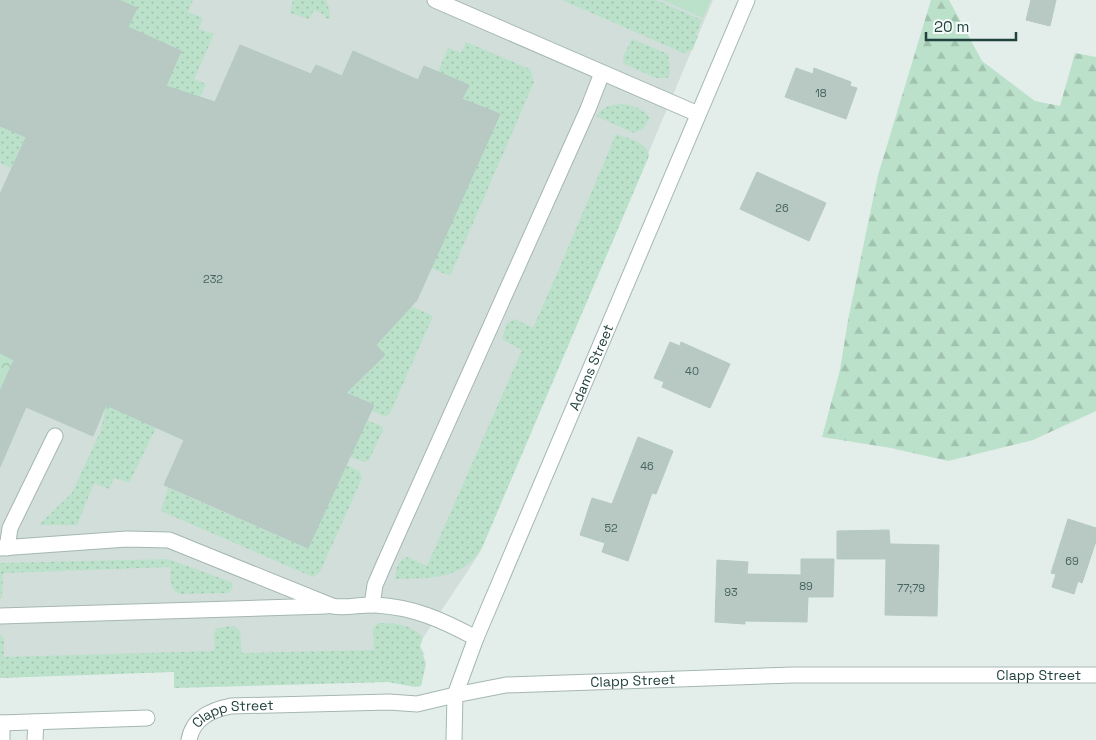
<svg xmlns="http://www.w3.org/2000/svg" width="1096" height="740" viewBox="0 0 1096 740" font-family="'Space Grotesk',sans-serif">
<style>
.built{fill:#d1deda}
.grass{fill:url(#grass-dots)}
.forest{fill:url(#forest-firs)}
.park{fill:url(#park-crowns)}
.pitch{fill:#bbe1ca}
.building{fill:#b8c9c4;stroke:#b5c9c3}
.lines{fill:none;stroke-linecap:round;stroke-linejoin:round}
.service-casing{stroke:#a5b7b3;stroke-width:17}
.minor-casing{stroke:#a5b7b3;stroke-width:17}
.service{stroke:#fff;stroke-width:15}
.minor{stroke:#fff;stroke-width:15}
.labels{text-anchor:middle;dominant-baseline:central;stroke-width:4.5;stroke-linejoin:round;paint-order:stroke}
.number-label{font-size:11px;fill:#47645f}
.street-label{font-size:14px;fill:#21423d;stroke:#f4faf8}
</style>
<defs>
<pattern id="grass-dots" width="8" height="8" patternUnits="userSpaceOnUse" patternTransform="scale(1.25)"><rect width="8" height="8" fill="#bbe1ca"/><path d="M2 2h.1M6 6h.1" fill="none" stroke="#a0c2ae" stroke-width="1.8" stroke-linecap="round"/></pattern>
<pattern id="forest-firs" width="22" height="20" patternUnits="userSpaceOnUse" patternTransform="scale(1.25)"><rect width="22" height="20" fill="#bbe1ca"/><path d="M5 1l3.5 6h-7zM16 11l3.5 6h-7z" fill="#a0c2ae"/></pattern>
<pattern id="park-crowns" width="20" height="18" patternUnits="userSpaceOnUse" patternTransform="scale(1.25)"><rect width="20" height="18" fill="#bbe1ca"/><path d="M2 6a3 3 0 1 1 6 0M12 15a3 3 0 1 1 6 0" fill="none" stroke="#a0c2ae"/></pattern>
</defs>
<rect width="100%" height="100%" fill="#e3eeeb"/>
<polygon class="built" points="0,0 713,0 479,554 423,638 420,646 425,655 0,678"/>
<g class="grass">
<polygon points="119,0 193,0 188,12 203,18 199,29 214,34 194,79 206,84 200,97 198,96 197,100 166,86 181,51 131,28 122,42 136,8"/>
<polygon points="293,0 326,0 329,9 330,19 325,18 325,15 314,10 309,19 290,13"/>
<polygon points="562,0 656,0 702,20 696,34 698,36 693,49 685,53 681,52"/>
<polygon points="632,39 668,54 670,71 668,78 656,78 624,64 623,57"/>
<polygon points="466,42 530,69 534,82 450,276 431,268 499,114 462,99 468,85 438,72 448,48 461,53"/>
<path d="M622,104C634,105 643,109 650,118L643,129L634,133L596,116C603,107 611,104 622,104Z"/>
<polygon points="0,126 25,137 11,168 0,163"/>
<path d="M616,134C627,138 648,142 649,156L482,548C463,580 429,578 396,579C395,570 398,560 407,557L427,566L522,350L503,340V336L507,323L515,319L533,328L556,276Z"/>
<polygon points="402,302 433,316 391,411 389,415 384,416 370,410 372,404 346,393 385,356 376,345 407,311 401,303"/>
<polygon points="106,405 156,428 129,483 114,478 109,489 94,483 77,525 39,525 72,493 101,430"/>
<polygon points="366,420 382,426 383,430 369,460 364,462 350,457"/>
<polygon points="347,465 359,471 362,478 320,572 313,577 161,511 168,488 307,548"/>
<path d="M168,559L231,582L233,586L229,593L181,594C168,590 171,578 170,567L3,573L2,597L0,599V563Z"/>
<path d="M378,623C396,623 410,624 423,637L420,646L426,664L421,686L415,687L388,682L174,688V672L0,678V634L4,639V657L214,651C215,629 209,628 234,626L240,631L242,653L374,650L373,628Z"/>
</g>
<polygon class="forest" points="931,0 949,0 982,61 1035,101 1060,106 1075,53 1096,57 1096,411 1033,440 948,461 891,448 822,437 840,370 848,320 878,175"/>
<polygon class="park" points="0,353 14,360 0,391"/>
<polygon class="pitch" points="662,0 711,0 703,18"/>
<g class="building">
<polygon points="0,0 119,0 137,8 128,27 181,51 166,86 215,102 240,45 311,74 316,65 342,76 353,51 418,80 424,66 469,85 462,99 500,114 417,300 376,345 385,355 346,393 374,405 308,548 164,485 184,440 106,405 93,436 26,407 0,467 0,391 14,360 0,353 0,194 26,137 0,126"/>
<polygon points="1031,0 1056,0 1050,26 1026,20"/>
<polygon points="796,68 813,74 814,68 851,82 850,86 857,88 846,119 785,97"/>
<polygon points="757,172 826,203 809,241 740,209"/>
<polygon points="670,342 680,346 681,342 730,364 710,408 662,387 664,382 654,378"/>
<polygon points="638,437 673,451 656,494 652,493 628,561 602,552 605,543 580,535 592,498 612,504"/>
<polygon points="1068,519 1096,528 1096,541 1082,583 1078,581 1074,594 1052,587 1056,574 1051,573"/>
<polygon points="889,530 890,544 939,545 937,616 885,615 886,559 837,559 837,531"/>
<polygon points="801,559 834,559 833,597 808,597 807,622 745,621 745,624 715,622 717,560 748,562 747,574 801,575"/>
</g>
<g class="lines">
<defs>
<g id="service">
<polyline points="435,0 698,114"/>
<path d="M0,548L127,539L169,540L332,606C346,609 361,604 375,605C414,607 442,620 476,638"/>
<polyline points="7,548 10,528 55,436"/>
<polyline points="372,605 375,585 385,562 588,109 602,73"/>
<polyline points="0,616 326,606"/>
<polyline points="0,723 147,718"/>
</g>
<g id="minor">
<polyline points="2,740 2,723"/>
<polyline points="35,740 36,722"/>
<path id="s1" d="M189,740C193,718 211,710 231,706L389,702L417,704L455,695L506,685L793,675H1096"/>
<path id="s2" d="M454,740L455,695L476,638L747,0"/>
</g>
</defs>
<use href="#service" class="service-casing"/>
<use href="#minor" class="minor-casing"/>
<use href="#service" class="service"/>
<use href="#minor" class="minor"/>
</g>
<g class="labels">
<g class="number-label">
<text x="821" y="93">18</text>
<text x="782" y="208">26</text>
<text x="213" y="279">232</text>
<text x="692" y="371">40</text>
<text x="647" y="466">46</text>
<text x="611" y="528">52</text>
<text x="1072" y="561">69</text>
<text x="806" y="586">89</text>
<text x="911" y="588">77;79</text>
<text x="731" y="592">93</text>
</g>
<g class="street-label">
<text stroke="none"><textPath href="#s2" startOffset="400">Adams Street</textPath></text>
<text stroke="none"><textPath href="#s1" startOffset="868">Clapp Street</textPath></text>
<text stroke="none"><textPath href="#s1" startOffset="462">Clapp Street</textPath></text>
<text stroke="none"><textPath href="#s1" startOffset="58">Clapp Street</textPath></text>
</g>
</g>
<path d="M926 32v8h90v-8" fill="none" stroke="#21423d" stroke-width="2.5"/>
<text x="934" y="32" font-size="15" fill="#21423d" stroke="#f4faf8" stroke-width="4" paint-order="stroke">20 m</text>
</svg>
